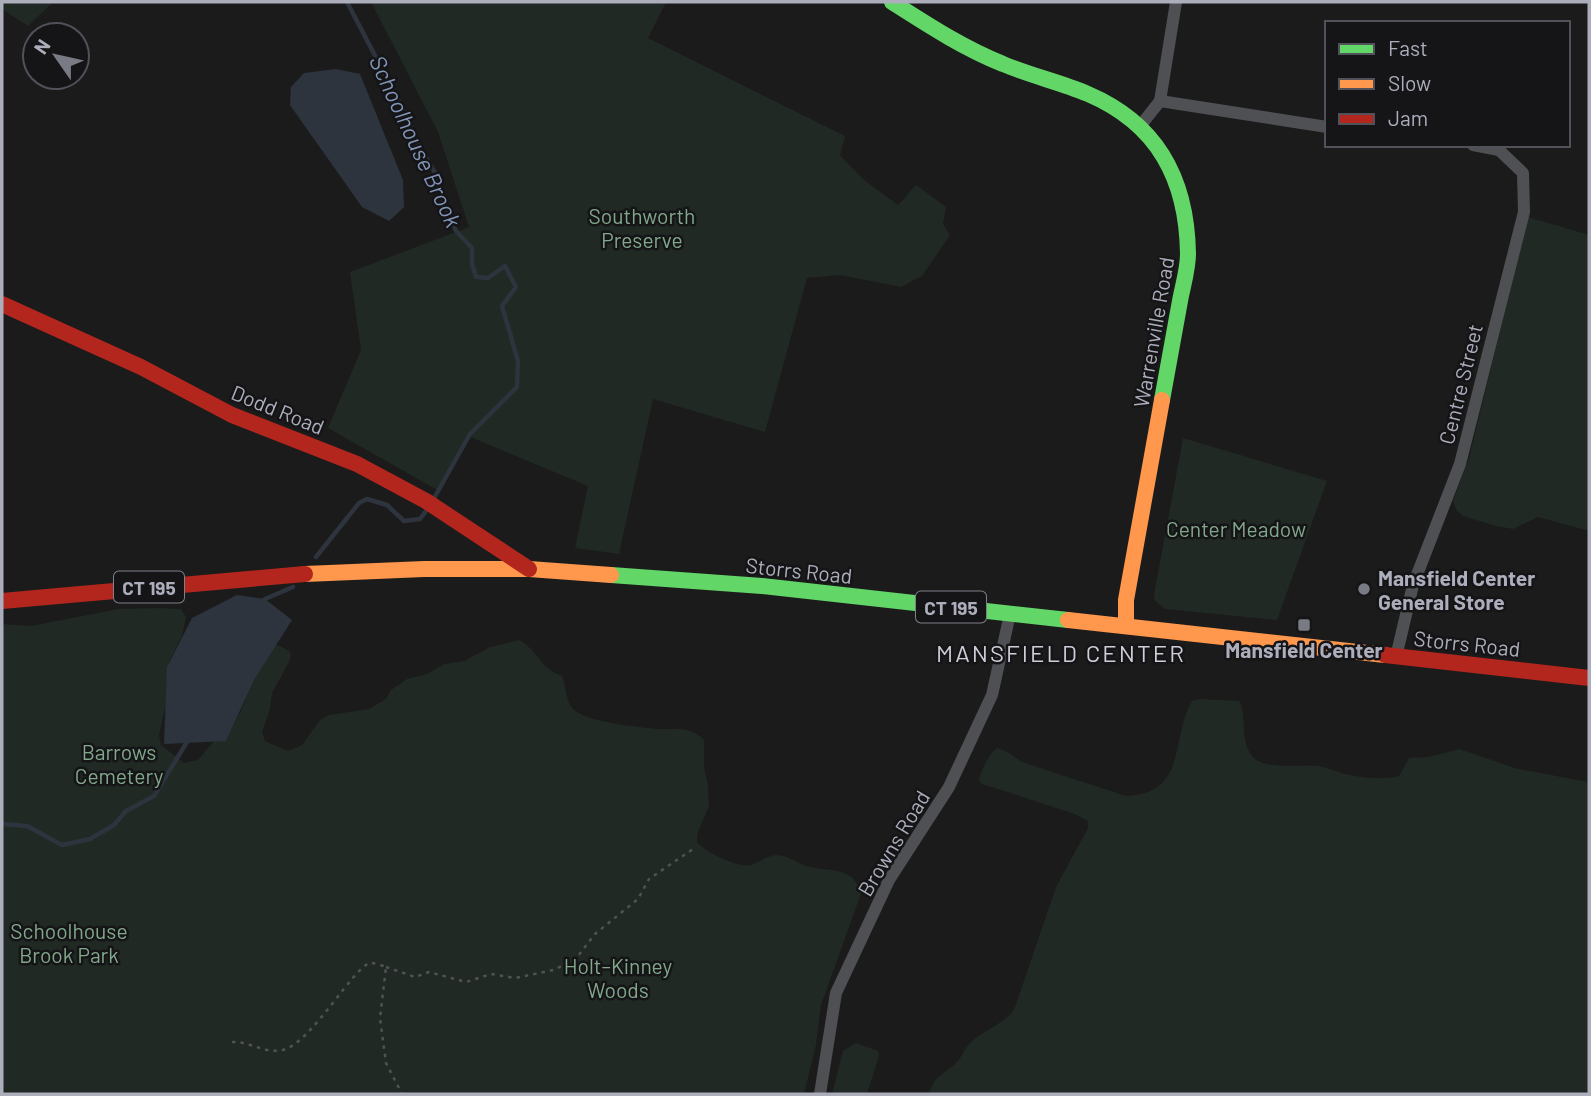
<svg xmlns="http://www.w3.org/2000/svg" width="1591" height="1096" viewBox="0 0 1591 1096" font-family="Barlow,sans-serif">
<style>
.green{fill:#202923}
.water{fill:#2d343e}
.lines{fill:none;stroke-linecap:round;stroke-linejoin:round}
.stream{stroke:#2d343e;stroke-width:4.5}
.path{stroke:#515156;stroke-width:2.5;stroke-dasharray:3.5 5;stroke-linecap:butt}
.street{stroke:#4f5054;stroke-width:12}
.fast{stroke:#63d668;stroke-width:16}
.slow{stroke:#ff974d;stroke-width:16}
.jam{stroke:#b3261e;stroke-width:16}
.poi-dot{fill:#797b84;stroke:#151517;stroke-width:2.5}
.labels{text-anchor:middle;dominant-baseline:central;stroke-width:5;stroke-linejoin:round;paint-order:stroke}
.shield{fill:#151517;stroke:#7f808a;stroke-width:2}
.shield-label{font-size:19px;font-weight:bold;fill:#acaebc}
.park-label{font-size:21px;fill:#82a88c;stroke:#151517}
.street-label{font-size:21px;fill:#acaebc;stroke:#151517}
.poi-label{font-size:21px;font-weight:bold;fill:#acaebc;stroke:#151517;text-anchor:start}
.water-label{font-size:23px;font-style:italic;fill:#8295b8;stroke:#151517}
.quarter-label{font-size:24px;letter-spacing:2px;fill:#cdced8;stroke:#151517}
</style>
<rect width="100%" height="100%" fill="#1b1b1b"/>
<g class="green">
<polygon points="2,2 53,2 28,26 2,9"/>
<polygon points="371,2 666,2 648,38 845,136 840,155 864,180 898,205 916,185 946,207 943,224 950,235 922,276 901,287 840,275 807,278 765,432 653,399 619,554 575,548 588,486 468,436 439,491 328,428 361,350 350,272 469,227 438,132"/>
<polygon points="1528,217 1589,235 1589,531 1538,517 1513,529 1496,526 1463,516 1457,511 1453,501 1469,458"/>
<polygon points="1183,438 1327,481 1277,620 1165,609 1155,601 1154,595"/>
<path d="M160,608L181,609L186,617L182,636L169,662L167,699L159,735L161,745L184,763L198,760L214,741L230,729L241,711L253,678L276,644L289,651L291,655L288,664L272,693L270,709L262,732L265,741L288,751L302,745L320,720L329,715L369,709L386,699L391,690L407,679L427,674L444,664L464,661L490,647L519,640C538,650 540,669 562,676C566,686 566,700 572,708C584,722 638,727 657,729C676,730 690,725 704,740V767L708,786L709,806L698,832L697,842C705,852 737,868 751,865C760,862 766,856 776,855C789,855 796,863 807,866C826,872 851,866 859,888H863L821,1005L816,1045L804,1094H2V624L31,626L118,609Z"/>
<path d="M1199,699L1239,701C1248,713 1238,742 1254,758C1267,770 1301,764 1319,766C1329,768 1339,773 1350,775C1365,778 1385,780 1399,776L1409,758L1429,757L1459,749L1518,769L1589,782V1094H929C934,1077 941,1075 953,1066C961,1060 963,1050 970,1043C983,1031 1003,1024 1014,1010L1056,887L1088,828V821L1075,814L982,784L979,780C981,770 989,754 997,748L1006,751L1022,762L1126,796C1188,793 1170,739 1192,701Z"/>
<polygon points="856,1043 878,1051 879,1056 867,1094 832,1094 843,1051"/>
</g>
<g class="water">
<polygon points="336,69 360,74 403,180 404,207 389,221 362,207 290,105 291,87 304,73"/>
<polygon points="237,595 265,599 292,620 254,680 226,741 164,744 167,667 192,618"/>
</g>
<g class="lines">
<g class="stream">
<polyline points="347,2 405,113 417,143 437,176 443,200 456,231 472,248 472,264 476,277 488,278 505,266 516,287 502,306 518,361 517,387 470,434 433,500"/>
<polyline points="316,557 359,503 367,499 387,505 404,521 420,519 428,508"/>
<polyline points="262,603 265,599 293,587"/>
<polyline points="2,824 27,826 62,845 90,839 114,825 126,811 154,796 190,737"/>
</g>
<g class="path">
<polyline points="386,967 415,977 429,972 466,982 491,974 515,978 553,970 575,960 595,934 638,899 649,879 693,849"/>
<path d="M232,1042C250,1041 268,1056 286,1049C314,1038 354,967 370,963C375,963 381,965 386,967L380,1018L386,1063L402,1094"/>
</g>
<g class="street">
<polyline points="1160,101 1327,127"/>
<polyline points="1141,125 1160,101 1176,2"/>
<polyline points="1396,657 1413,585 1460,464 1524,212 1523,173 1499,150 1473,145"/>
<polyline points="820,1094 836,993 889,880 949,787 992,695 1010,614"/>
</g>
<g class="fast">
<path d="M892,2C928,25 963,48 1003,64C1031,76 1060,82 1088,94C1158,124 1187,179 1188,254C1188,269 1183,285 1180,301C1174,334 1168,367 1162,400"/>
<polyline points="611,575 762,586 1068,620"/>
</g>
<g class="slow">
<polyline points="305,574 424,569 529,569 611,575"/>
<polyline points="1068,620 1385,655"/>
<polyline points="1126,625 1126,600 1162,400"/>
</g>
<g class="jam">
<polyline points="2,304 141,367 232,415 357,464 426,501 529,569"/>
<polyline points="2,601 305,574"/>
<polyline points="1385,655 1589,678"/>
</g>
</g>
<g class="poi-dot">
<circle cx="1364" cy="589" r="7"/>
<rect x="1297" y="618" width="14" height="14" rx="3.5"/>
</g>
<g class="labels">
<g class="shield">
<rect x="114" y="571.5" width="70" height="31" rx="5"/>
<rect x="916" y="591.5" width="70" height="31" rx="5"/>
</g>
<g class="shield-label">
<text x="149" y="587">CT 195</text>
<text x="951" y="607">CT 195</text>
</g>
<g class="park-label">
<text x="642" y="215">Southworth<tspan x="642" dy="24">Preserve</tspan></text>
<text x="1236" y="528">Center Meadow</text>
<text x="119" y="751">Barrows<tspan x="119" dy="24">Cemetery</tspan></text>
<text x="69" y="930">Schoolhouse<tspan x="69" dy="24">Brook Park</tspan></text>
<text x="618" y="965">Holt–Kinney<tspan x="618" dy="24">Woods</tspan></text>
</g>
<g class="street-label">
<text transform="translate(1153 332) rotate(-80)">Warrenville Road</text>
<text transform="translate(1460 384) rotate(-76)">Centre Street</text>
<text transform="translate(278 409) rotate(22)">Dodd Road</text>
<text transform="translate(799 570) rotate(6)">Storrs Road</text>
<text transform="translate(1467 643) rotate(6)">Storrs Road</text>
<text transform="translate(893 843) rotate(-59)">Browns Road</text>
</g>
<g class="poi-label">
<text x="1378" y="577">Mansfield Center<tspan x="1378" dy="24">General Store</tspan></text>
<text x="1304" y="649" text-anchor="middle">Mansfield Center</text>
</g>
<g class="water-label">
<text transform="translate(416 141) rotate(65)">Schoolhouse Brook</text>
</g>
<g class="quarter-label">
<text x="1061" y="652">MANSFIELD CENTER</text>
</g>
</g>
<rect width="1591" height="1096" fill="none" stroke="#acaebc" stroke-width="7"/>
<rect x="1325" y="21" width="245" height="126" fill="#151517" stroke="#515259" stroke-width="2"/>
<rect x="1339" y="44" width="35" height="10" fill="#63d668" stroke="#515259" stroke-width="2"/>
<text x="1388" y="56" font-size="21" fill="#acaebc">Fast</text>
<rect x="1339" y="79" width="35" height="10" fill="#ff974d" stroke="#515259" stroke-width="2"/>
<text x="1388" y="91" font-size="21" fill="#acaebc">Slow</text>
<rect x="1339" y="114" width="35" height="10" fill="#b3261e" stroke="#515259" stroke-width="2"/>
<text x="1388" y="126" font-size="21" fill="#acaebc">Jam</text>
<g transform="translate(56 56) rotate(304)"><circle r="33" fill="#151517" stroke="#515259" stroke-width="2"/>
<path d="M0-5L12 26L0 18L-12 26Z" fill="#797b84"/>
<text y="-10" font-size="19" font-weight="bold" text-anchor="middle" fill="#acaebc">N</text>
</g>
</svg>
